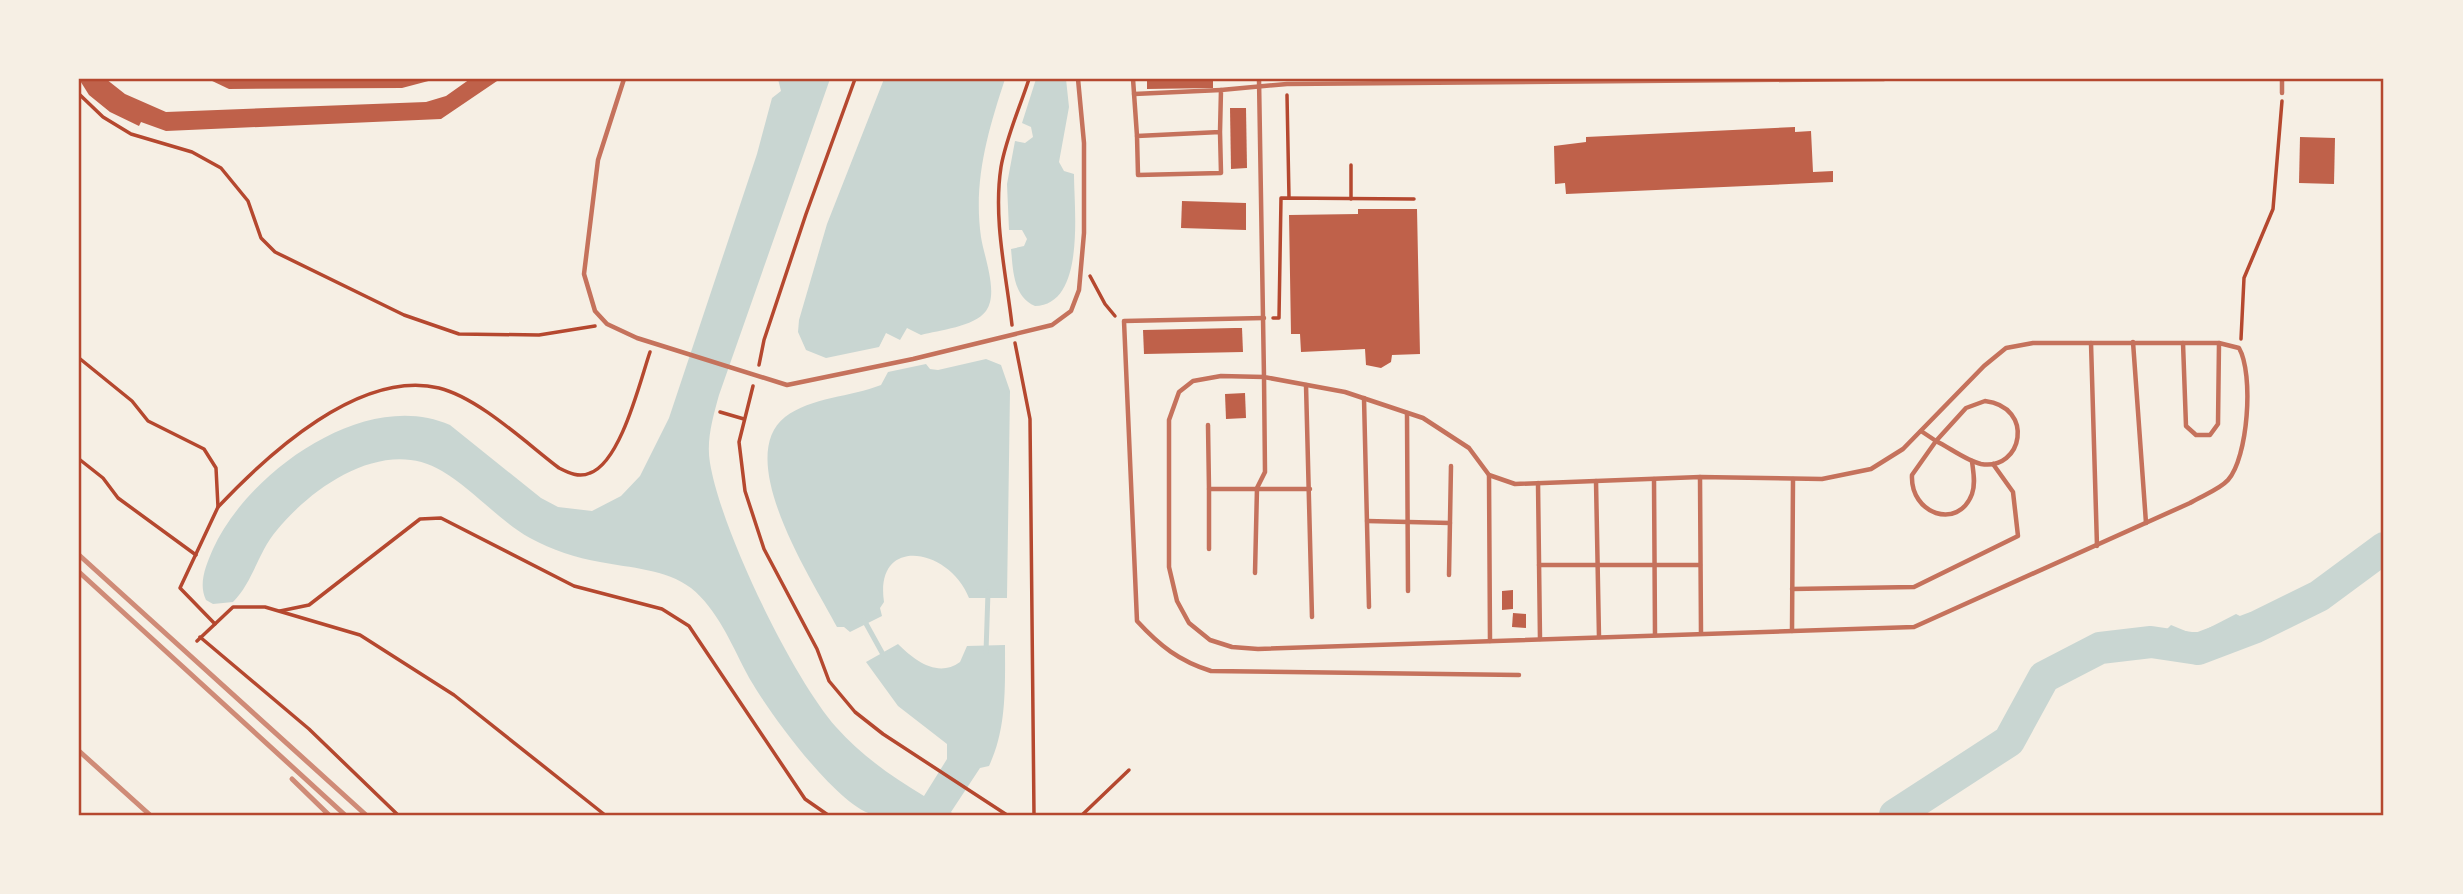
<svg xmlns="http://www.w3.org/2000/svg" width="2463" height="894" viewBox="0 0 2463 894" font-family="Inter,sans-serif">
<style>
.water{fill:#c9d6d2}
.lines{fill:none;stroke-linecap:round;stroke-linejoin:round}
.stream{stroke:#c9d6d2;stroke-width:5}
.river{stroke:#c9d6d2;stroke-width:32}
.building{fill:#bf614a}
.path{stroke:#b5482f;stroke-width:3.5}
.service{stroke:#c5725c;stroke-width:4.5}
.rail{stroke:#cf8b77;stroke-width:5}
.neatline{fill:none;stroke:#b5482f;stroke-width:2.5}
</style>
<rect width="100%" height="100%" fill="#f6efe4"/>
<g class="water">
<path d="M778,79H830L719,395C713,417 706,440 710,463C721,530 792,677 836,727C861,755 892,777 924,796L947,759V744L898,706L866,662L898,644C915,661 938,678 960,662L967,646L1005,645C1005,686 1007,728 989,766L980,768L951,812L954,815C929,815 900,819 875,815C838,809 763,705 746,672C731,643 717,609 691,588C666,569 630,568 600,562C576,558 552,550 530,538C498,520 474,490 442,471C385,436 313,486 277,530C258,552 253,582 233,602L213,604L206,600C198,584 206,565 213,549C247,473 365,387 450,425L541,498L558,507L592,511L621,496L640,476L669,418L757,154L772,98L781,91Z"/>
<path d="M884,79H1005C988,131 973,181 981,237C984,257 999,293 986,311C974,327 939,330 921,335L907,328L900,340L886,333L879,347L826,358L806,350L798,332L799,320L827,224Z"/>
<path d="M1066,79L1069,107L1059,162L1064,171L1074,174C1074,209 1086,305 1035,306C1013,297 1013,269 1011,249L1024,246L1027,239L1022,230H1009L1007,184L1015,141L1025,143L1033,137L1031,127L1022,123L1036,79Z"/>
<path d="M986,359L1001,365L1010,391L1007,598H969C950,548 874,534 884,602L880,608L882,616L850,632L844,627H837C814,583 732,459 785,417C811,397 851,397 881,385L888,372L926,364L930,369L938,370Z"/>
<polygon points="2236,614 2246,619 2248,633 2244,639 2197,665 2190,663 2181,649 2165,638 2164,632 2171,625 2188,632 2201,632"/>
</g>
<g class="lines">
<g class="stream">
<polyline points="864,620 885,658"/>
<polyline points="986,652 988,592"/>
</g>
<polyline class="river" points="1895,815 2009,741 2044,677 2100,648 2151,642 2198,649 2256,627 2319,596 2384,548"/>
</g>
<g class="building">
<polygon points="79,79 106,79 125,94 166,112 426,102 446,96 470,79 500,79 441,119 166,131 141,122 139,126 110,112 89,95"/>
<polygon points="208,79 436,79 402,88 229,89"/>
<polygon points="1147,79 1213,79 1213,88 1147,89"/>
<polygon points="1230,108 1246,108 1247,168 1231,169"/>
<polygon points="1795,127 1795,132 1811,131 1813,172 1833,171 1833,182 1566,194 1565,183 1555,184 1554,146 1586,142 1586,137"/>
<polygon points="2300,137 2335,138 2334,184 2299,183"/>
<polygon points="1182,201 1246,203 1246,230 1181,228"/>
<polygon points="1358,209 1417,209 1420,354 1392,355 1391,362 1381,368 1366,365 1365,349 1301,352 1300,334 1291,334 1289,215 1358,214"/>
<polygon points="1235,328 1242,328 1243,352 1144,354 1143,330"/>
<polygon points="1245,393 1246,418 1226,419 1225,394"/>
<polygon points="1513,590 1513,609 1502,610 1502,591"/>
<polygon points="1513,613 1526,614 1526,628 1512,627"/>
</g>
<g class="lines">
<g class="path">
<polyline points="79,94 103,117 131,134 192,152 221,168 248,201 261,238 275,252 404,315 459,334 539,335 595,326"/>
<polyline points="1287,95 1289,198"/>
<polyline points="1351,165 1351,199"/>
<polyline points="1090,276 1105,304 1115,316"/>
<polyline points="1273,318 1279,318 1281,198 1414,199"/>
<path d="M1012,325C1006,273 993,219 1001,167C1006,138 1020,107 1029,79"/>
<polyline points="2241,339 2244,278 2273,209 2282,101"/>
<polyline points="1015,343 1030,419 1034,815"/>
<polyline points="79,358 132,401 148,421 204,449 216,468 218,507 180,588 215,624"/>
<polyline points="759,365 764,340 806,214 855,79"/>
<polyline points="753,386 739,442 745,491 764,549 817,649 829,681 855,712 883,734 1007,815"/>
<polyline points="720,412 744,419"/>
<polyline points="79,459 103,478 118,498 196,555"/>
<path d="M218,507C268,454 360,369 439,388C479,398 526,443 559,468C569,473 579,478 590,473C621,462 640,381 650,352"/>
<polyline points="280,611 309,605 420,519 441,518 574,586 662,609 689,626 805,799 828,815"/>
<polyline points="200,637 309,729 398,815"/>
<polyline points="197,641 233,607 265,607 360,635 454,695 605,815"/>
<polyline points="1082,815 1129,770"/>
</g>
<g class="service">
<polyline points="624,79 598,160 584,274 595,311 607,324 637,338 787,385 913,359 1052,325 1071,311 1079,290 1084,233 1084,143 1078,79"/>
<polyline points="1133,79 1137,136"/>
<polyline points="2282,79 2282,93"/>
<polyline points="1134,94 1221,90"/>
<polyline points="1220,132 1221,173 1138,175 1137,136 1220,132 1221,90 1287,84 1884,79"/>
<path d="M1264,318L1124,321L1137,621C1160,646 1179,661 1211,671L1519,675"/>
<polyline points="2133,342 2146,523"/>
<polyline points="2091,343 2097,546"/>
<polyline points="2183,343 2186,426 2196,435 2210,435 2218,424 2219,343"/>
<polyline points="1306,385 1312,617"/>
<polyline points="1364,398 1369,607"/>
<path d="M1985,401C2035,407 2023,471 1981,464C1967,461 1950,448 1936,441L1966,408Z"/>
<polyline points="1407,413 1408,591"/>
<polyline points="1208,425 1209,489 1310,489"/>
<path d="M1921,431L1936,441L1912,475C1910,514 1958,531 1972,494C1976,483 1973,471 1972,461"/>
<polyline points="1489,475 1490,641"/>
<polyline points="1700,477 1701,633"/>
<polyline points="1654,479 1655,635"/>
<polyline points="1596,481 1599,637"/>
<polyline points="1538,483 1540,639"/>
<polyline points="1209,489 1209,549"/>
<polyline points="1367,521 1450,523"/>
<polyline points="1539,565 1700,565"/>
<path d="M1255,573L1257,488L1265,472L1264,377L1221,376L1193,381L1179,392L1169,420V567L1177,601L1189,623L1210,640L1232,647L1258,649L1914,627L2190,503C2201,496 2219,490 2228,480C2248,458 2254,374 2239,348L2219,343H2033L2006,348L1984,366L1903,449L1871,469L1822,479L1700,477L1515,484L1489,475L1469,448L1423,418L1345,392L1264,377L1259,79"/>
<polyline points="1449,575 1451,466"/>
<polyline points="1792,589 1914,587 2018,536 2013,492 1993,464"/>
<polyline points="1792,631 1793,479"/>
</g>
<g class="rail">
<polyline points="79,555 366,815"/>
<polyline points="79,572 345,815"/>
<polyline points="79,751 150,815"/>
<polyline points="292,779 329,815"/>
</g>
</g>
<rect width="2463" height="894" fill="none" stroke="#f6efe4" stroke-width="161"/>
<rect x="80" y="80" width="2302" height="734" class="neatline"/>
</svg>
